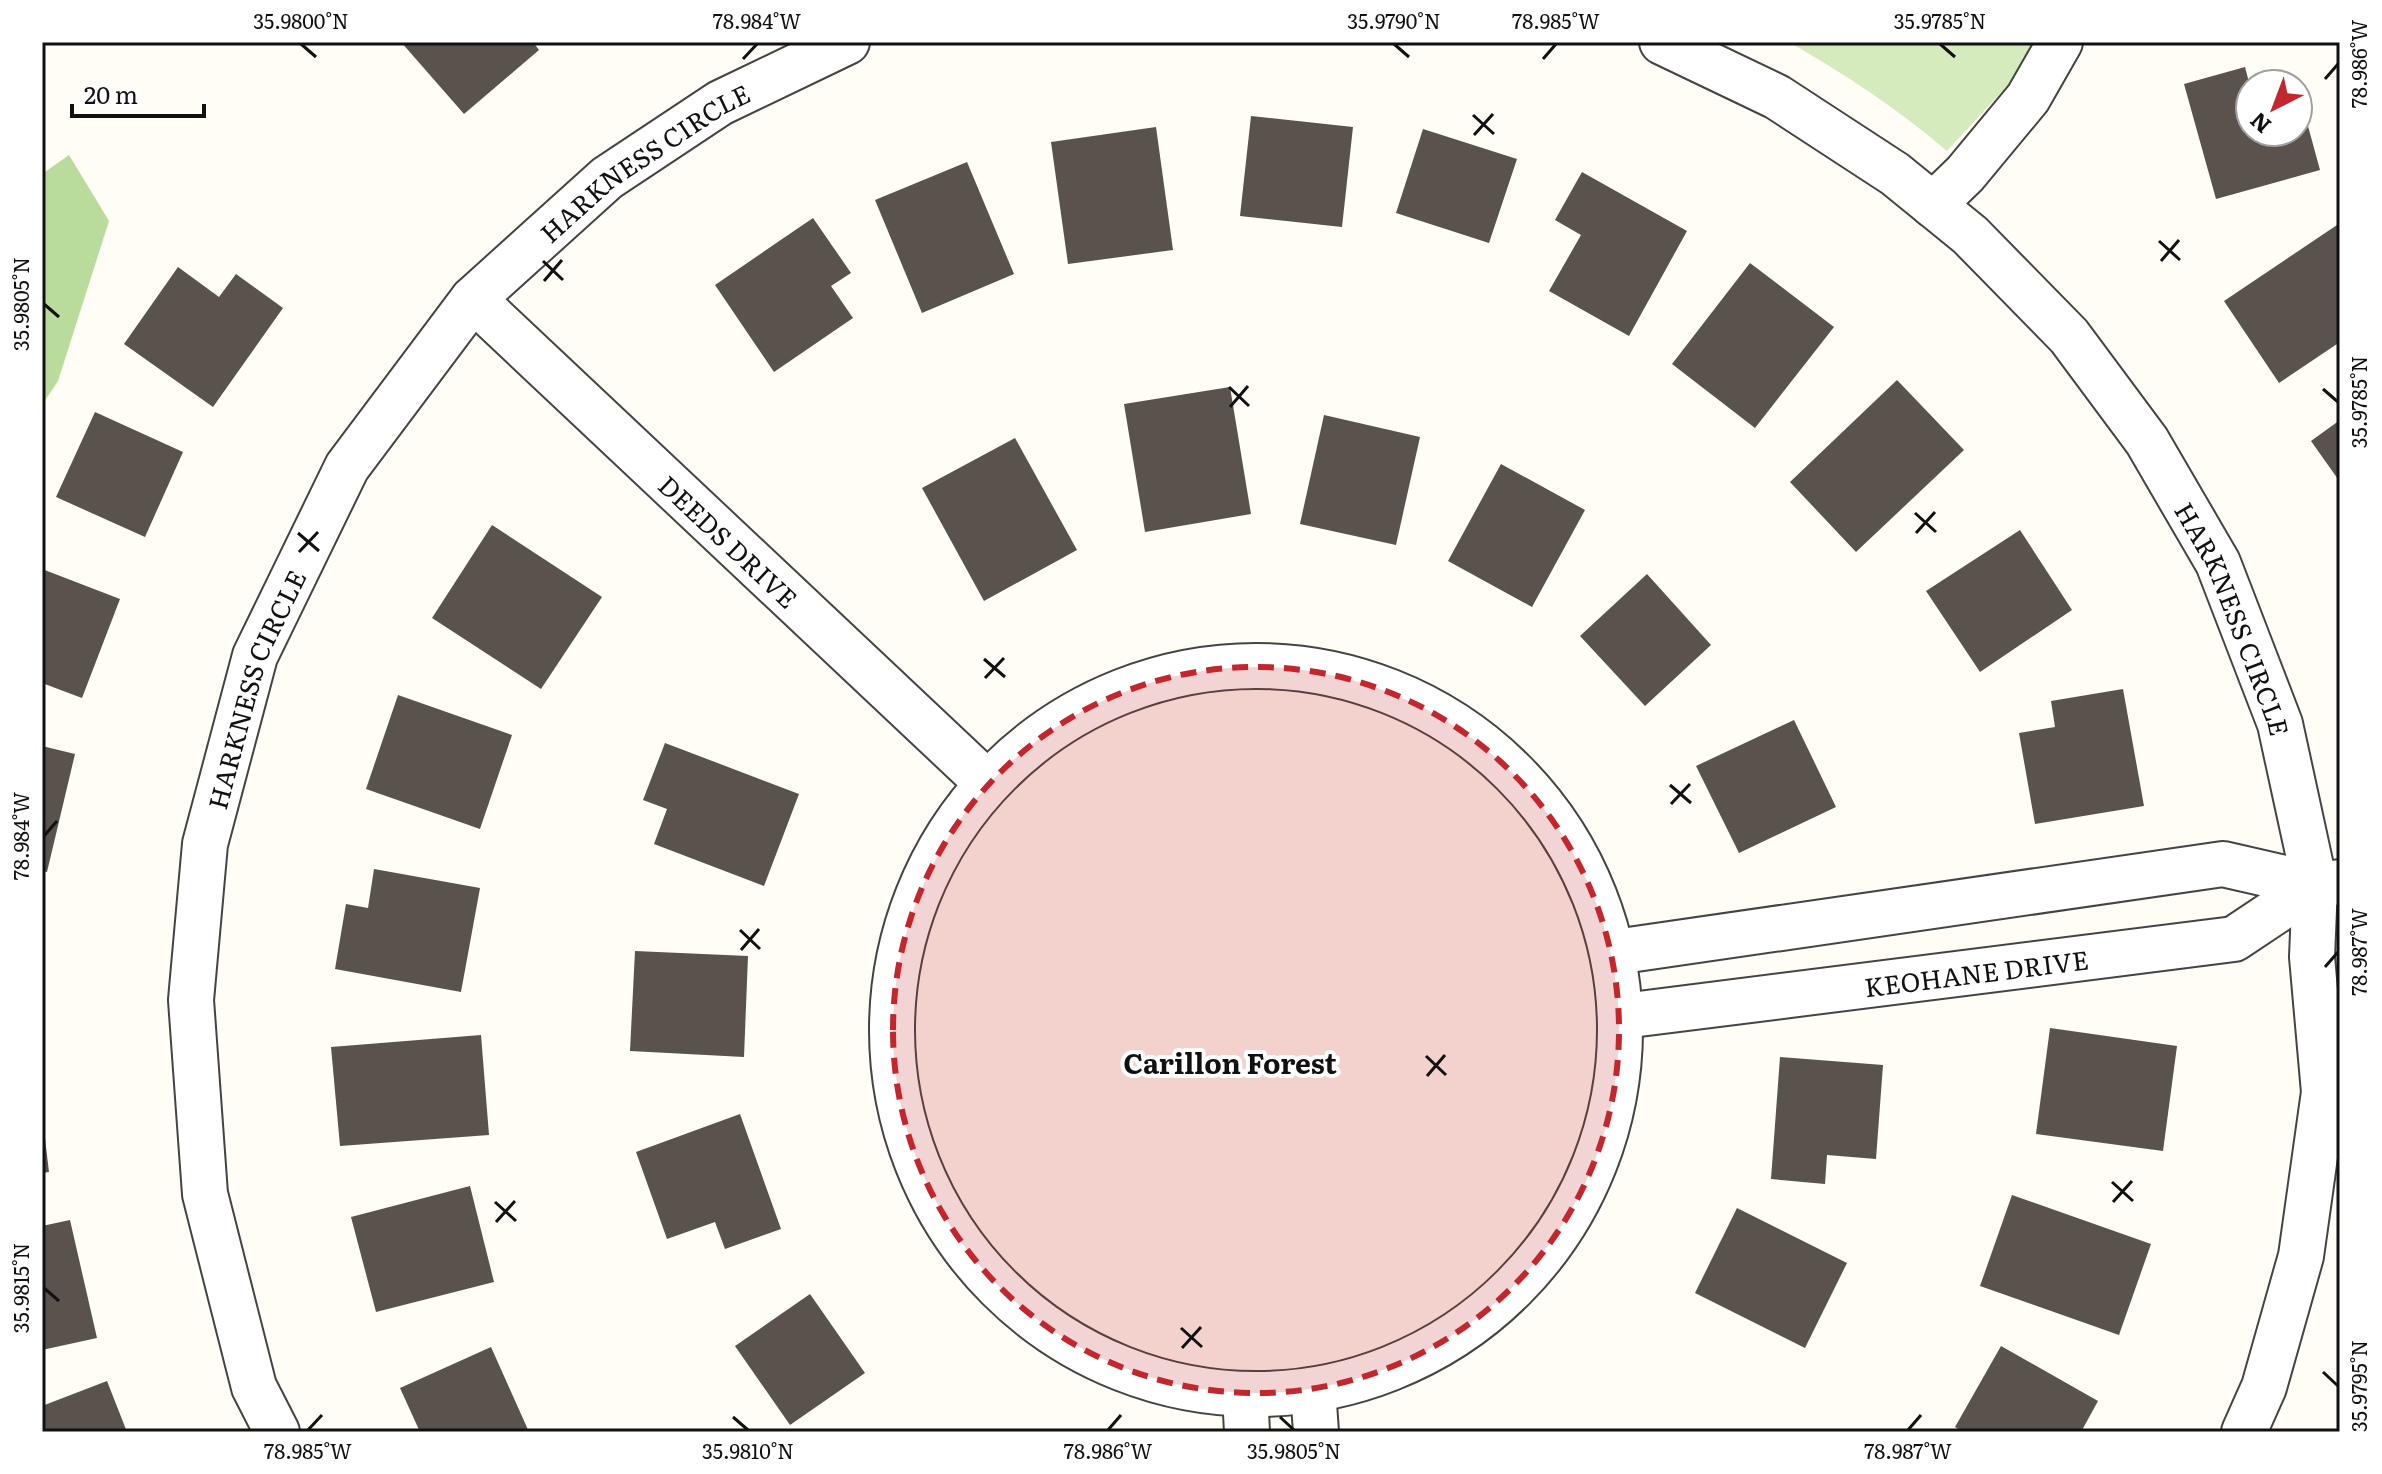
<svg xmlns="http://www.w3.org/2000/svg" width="2382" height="1474" viewBox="0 0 2382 1474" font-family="Literata,serif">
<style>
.green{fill:#d5ebbd}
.forest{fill:#b9dc9c}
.building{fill:#5a524d}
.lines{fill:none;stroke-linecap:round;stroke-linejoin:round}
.minor-casing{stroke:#444;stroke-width:48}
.minor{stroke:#fff;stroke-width:44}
.marked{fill:#c4262e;fill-opacity:0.2;stroke:#c4262e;stroke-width:6;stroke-dasharray:16 10;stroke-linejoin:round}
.ticks{fill:none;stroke:#111;stroke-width:3}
.labels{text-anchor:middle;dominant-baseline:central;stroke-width:8;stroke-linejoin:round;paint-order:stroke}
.street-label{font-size:26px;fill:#111;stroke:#fff}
.neighbourhood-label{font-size:28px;font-weight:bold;fill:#111;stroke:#fff}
.neatline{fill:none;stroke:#111;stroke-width:3}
.ticks-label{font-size:20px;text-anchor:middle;fill:#111}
</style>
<rect width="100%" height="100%" fill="#fffdf5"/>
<path class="green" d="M1789,42H2033L2020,72L1947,151C1898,109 1845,74 1789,42Z"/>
<polygon class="forest" points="69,155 109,221 58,381 42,405 42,174"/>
<g class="building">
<polygon points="401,42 533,42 539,50 464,114"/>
<polygon points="2245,67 2250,86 2250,132 2298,132 2299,93 2320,170 2216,199 2184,84"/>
<polygon points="1251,116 1353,127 1342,227 1240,216"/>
<polygon points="1156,127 1173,250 1068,264 1051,142"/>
<polygon points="1423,129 1517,159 1489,243 1396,213"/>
<polygon points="967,162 1014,274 922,313 875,200"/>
<polygon points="1582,172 1687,231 1629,336 1549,291 1581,235 1555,220"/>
<polygon points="813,218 851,273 831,286 853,318 774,372 715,285"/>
<polygon points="2340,223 2340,342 2279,383 2224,301"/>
<polygon points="1750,263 1834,327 1755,428 1672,364"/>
<polygon points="178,267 219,297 236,274 283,308 213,407 124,344"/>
<polygon points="1897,380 1964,450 1856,552 1790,482"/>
<polygon points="1230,387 1251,514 1145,532 1124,404"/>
<polygon points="95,412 183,452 145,537 56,497"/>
<polygon points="1324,415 1420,437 1396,545 1300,524"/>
<polygon points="2340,420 2340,482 2311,441"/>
<polygon points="1015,438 1077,550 984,601 922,488"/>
<polygon points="1501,464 1585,510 1532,607 1448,561"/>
<polygon points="492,525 602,597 541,689 432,618"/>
<polygon points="2020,530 2072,610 1980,672 1926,591"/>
<polygon points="42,569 120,599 82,698 42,683"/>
<polygon points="1647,574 1711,645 1645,706 1580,636"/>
<polygon points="2123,689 2144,806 2035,824 2019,733 2055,727 2051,701"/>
<polygon points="398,695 512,735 480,829 366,789"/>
<polygon points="1794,720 1836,807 1739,853 1696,766"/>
<polygon points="665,743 799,794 764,886 654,844 667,809 643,800"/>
<polygon points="42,746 75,754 47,872 42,871"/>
<polygon points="374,869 480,888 461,992 335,969 346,904 368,908"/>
<polygon points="635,951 748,956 744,1057 630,1051"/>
<polygon points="2050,1028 2177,1046 2163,1151 2036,1134"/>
<polygon points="481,1035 489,1135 340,1146 331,1047"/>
<polygon points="1780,1057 1883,1065 1876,1159 1827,1155 1825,1184 1771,1179"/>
<polygon points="740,1114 781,1229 725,1249 715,1222 667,1239 636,1152"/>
<polygon points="42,1130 44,1130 49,1172 42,1173"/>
<polygon points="470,1186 494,1282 376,1312 351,1217"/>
<polygon points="2012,1195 2151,1244 2119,1335 1980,1286"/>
<polygon points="1737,1208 1847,1263 1805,1348 1695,1293"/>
<polygon points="70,1220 97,1338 42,1350 42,1226"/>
<polygon points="810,1294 865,1373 790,1425 735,1346"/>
<polygon points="2001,1346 2098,1401 2081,1432 1963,1432 1955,1427"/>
<polygon points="491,1347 529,1432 420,1432 400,1388"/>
<polygon points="107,1381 127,1432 42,1432 42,1406"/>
</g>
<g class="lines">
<defs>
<g id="minor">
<path id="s1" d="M1662,42L1777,97L1895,174L1970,235L2069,336L2147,441L2218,563L2280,724L2315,885L2312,957L2324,1092L2301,1256L2264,1387L2244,1432"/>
<polyline points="1933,205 1965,174 2028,98 2060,42"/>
<path id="s2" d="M473,299L985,781"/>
<circle cx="1256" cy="1030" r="364"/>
<polyline points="1615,952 2223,864 2315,885 2340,882"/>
<path id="s3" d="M1623,1016L2234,939L2315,885"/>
<polyline points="1313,1390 1316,1432"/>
<polyline points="1245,1394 1247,1432"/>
<path id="s4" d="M277,1432L254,1387L205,1194L191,1000L205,844L255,656L347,467L473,299L607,178L720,103L847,42"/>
</g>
</defs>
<use href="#minor" class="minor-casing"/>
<use href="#minor" class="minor"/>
</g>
<path class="marked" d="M893 1030a363 363 0 1 1 726 0a363 363 0 1 1-726 0Z"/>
<path class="ticks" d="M301,44L316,57M1394,44L1409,57M1940,44L1955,57M743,59L757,44M1543,59L1556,44M2325,79L2338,64M1473,115L1494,134M1474,135L1493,114M2159,241L2180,260M543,261L563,280M2161,261L2179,240M544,281L562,260M44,304L59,317M1229,387L1249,406M2323,389L2338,402M1230,407L1248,386M1915,513L1936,532M298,533L319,551M1916,533L1935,512M299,552L318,532M984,659L1005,677M985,678L1004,658M1670,785L1691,803M1671,804L1690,784M44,836L57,821M740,930L760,949M741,950L759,929M2325,967L2338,952M1426,1056L1446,1075M1427,1076L1445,1055M2112,1182L2133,1201M495,1202L516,1221M2113,1202L2132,1181M496,1222L515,1201M44,1288L59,1301M1181,1328L1202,1347M1182,1348L1201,1327M2323,1372L2338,1386M733,1417L748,1430M1280,1417L1294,1430M308,1430L322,1415M1108,1430L1121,1415M1908,1430L1921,1415"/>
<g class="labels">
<g class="street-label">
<text stroke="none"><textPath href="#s4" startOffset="1436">HARKNESS CIRCLE</textPath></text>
<text stroke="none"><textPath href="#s2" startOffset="352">DEEDS DRIVE</textPath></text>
<text stroke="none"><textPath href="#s1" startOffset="836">HARKNESS CIRCLE</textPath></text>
<text stroke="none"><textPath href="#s4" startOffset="764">HARKNESS CIRCLE</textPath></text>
<text stroke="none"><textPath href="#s3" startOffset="356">KEOHANE DRIVE</textPath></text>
</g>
<g class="neighbourhood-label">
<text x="1230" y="1062">Carillon Forest</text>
</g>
</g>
<rect width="2382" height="1474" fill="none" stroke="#ffffff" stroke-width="88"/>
<g transform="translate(2274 108) rotate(222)"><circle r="38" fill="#ffffff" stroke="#a0a0a0" stroke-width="2"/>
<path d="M0-6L14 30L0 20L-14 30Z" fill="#c4262e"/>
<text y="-12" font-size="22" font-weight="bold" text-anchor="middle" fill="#111111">N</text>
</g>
<path d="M72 104v12h132v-12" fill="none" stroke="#111111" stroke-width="4"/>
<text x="84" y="104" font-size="24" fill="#111111" stroke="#ffffff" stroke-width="6" paint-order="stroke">20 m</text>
<rect x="44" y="44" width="2294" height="1386" class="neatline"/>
<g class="ticks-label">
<text x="301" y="29">35.9800°N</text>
<text x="757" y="29">78.984°W</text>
<text x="1394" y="29">35.9790°N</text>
<text x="1556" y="29">78.985°W</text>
<text x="1940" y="29">35.9785°N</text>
<text transform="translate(2360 64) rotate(-90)" y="7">78.986°W</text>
<text transform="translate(22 304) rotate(-90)" y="7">35.9805°N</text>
<text transform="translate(2360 402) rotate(-90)" y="7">35.9785°N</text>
<text transform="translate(22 836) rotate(-90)" y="7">78.984°W</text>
<text transform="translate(2360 952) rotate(-90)" y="7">78.987°W</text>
<text transform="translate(22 1288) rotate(-90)" y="7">35.9815°N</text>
<text transform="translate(2360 1386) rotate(-90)" y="7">35.9795°N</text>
<text x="308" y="1459">78.985°W</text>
<text x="748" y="1459">35.9810°N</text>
<text x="1108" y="1459">78.986°W</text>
<text x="1294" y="1459">35.9805°N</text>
<text x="1908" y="1459">78.987°W</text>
</g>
</svg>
